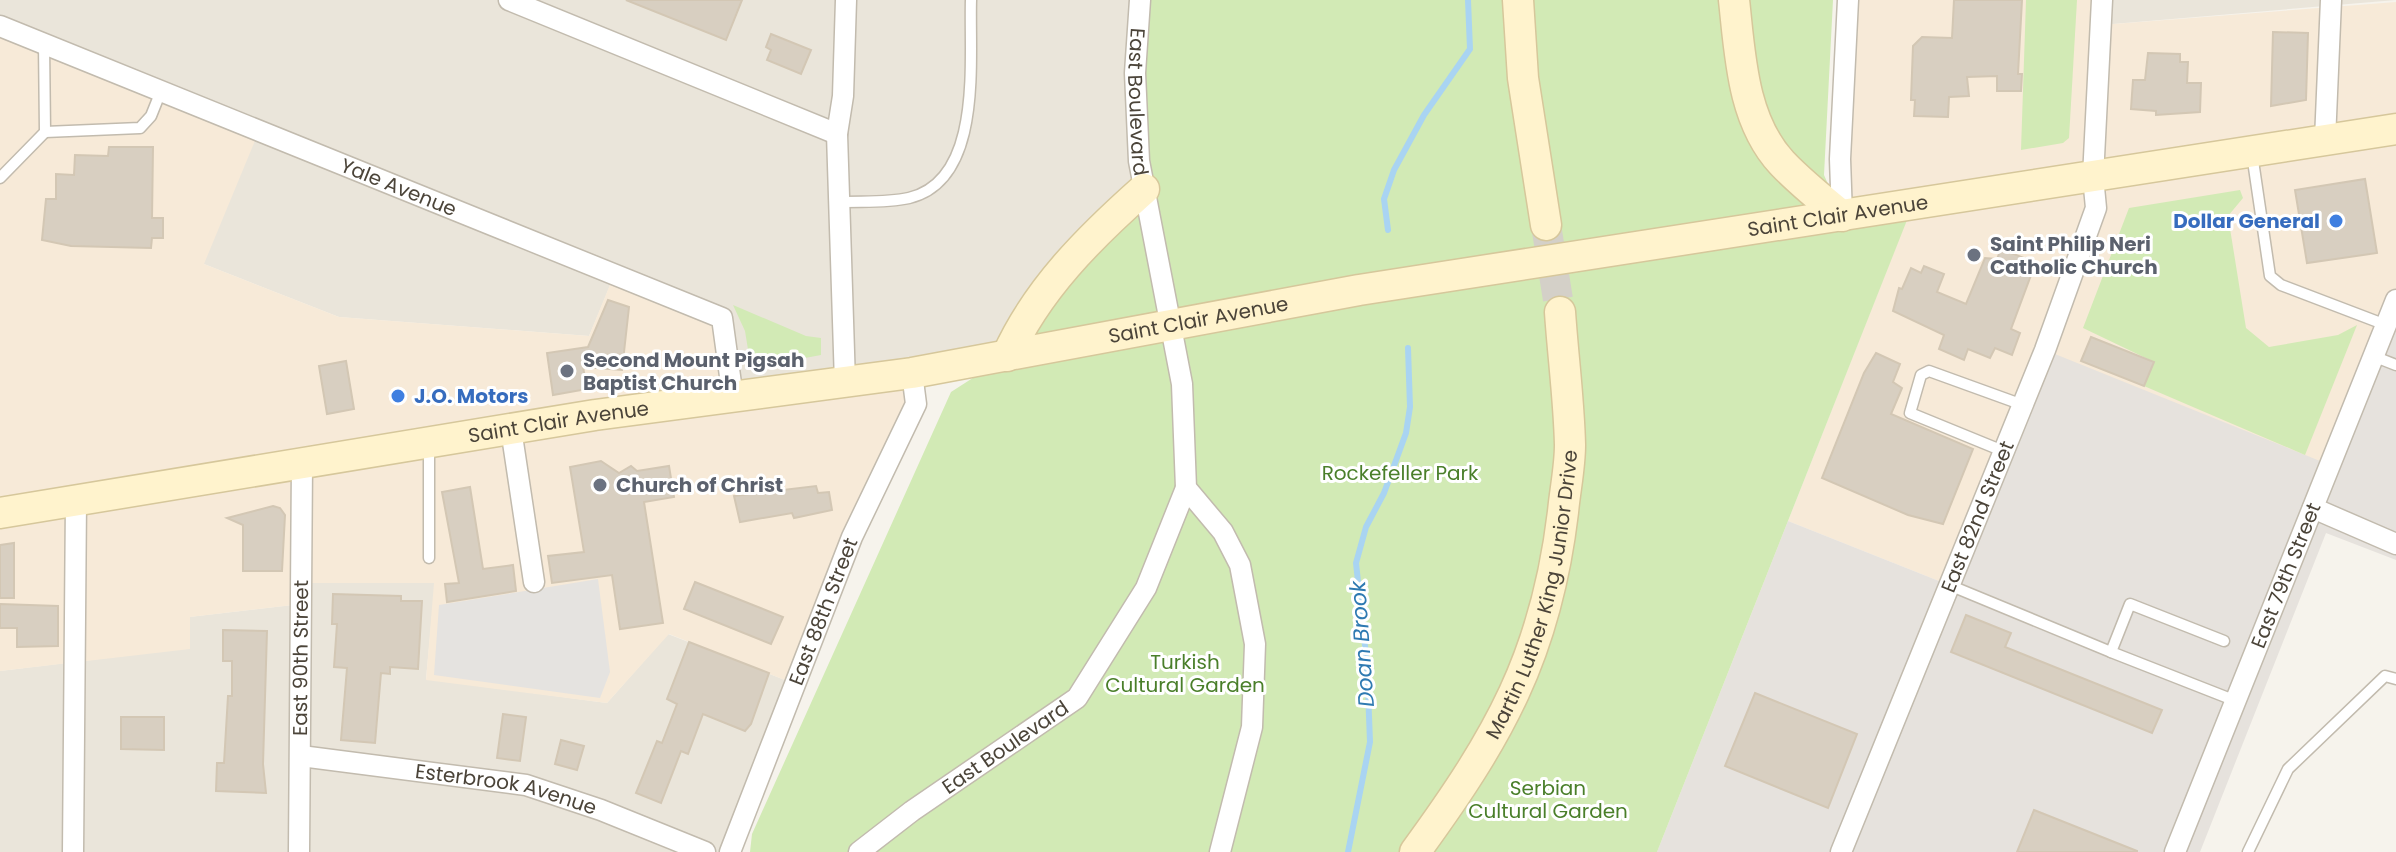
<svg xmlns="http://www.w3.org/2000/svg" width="2396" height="852" viewBox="0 0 2396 852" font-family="Poppins,sans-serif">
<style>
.residential{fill:#eae5da}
.commercial{fill:#f7ead8}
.industrial{fill:#e6e2dd}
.green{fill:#d2eab5}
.parking{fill:#e5e3e0}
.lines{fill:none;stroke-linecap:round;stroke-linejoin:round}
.stream{stroke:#a9d4f2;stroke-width:6}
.building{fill:#d8cfc1;stroke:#d3c7b4;stroke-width:2}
.secondary-tunnel{stroke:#d4d0c8;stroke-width:30;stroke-dasharray:30 15;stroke-linecap:butt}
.lane-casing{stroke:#c2bbae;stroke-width:13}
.street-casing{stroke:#c2bbae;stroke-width:23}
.secondary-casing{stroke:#d6c79b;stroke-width:33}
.lane{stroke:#fff;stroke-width:10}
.street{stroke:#fff;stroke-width:20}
.secondary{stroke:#fff3cd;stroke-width:30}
.shop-dot{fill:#3f7fe0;stroke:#fff;stroke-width:3}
.worship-dot{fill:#6b7280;stroke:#fff;stroke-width:3}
.labels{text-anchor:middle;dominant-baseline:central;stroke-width:6;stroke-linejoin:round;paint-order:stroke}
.street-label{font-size:20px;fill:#4b4439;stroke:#fff}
.shop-label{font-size:20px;font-weight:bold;fill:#366cbe;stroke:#fff;text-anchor:end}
.worship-label{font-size:20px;font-weight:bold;fill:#5b616d;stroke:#fff;text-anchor:start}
.park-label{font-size:20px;fill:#4a7f2a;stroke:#fff}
.water-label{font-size:22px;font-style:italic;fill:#2e7ab2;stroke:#fff}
</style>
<rect width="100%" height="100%" fill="#f6f3ec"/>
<g class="residential">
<polygon points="0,0 1140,0 1144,189 1007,356 733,398 614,276 589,336 339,317 204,264 0,26"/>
<polygon points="2102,0 2396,0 2101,25"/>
<polygon points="302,583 435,583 426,679 607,703 668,634 795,684 730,852 0,852 0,671 190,648 189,617 301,604"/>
</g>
<g class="commercial">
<polygon points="1848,0 2102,0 2101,25 2396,2 2396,300 2330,465 1949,585 1788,521 1912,206 1842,216"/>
<polygon points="0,26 259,131 204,264 339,317 589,336 614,275 722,318 734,397 912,373 916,404 795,684 669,634 607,703 426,680 434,583 302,583 302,604 190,617 190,649 0,671"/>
</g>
<polygon class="industrial" points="2396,300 2396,560 2326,533 2200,852 1657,852 1788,521 1949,585 2045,350 2330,465"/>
<g class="green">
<polygon points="1141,0 1833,0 1824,175 1842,216 1913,205 1657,852 750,852 752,834 951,392 1007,356 1144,189"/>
<polygon points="2026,0 2077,0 2069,138 2063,143 2021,150"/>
<polygon points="2240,190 2243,198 2228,216 2246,328 2269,347 2338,335 2357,325 2305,455 2144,386 2154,362 2083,328 2129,208"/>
<polygon points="733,305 806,336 821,338 821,355 751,368 745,331"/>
</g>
<polygon class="parking" points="598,579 610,672 600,698 434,675 439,605"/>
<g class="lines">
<g class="stream">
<polyline points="1388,230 1384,199 1394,170 1424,115 1470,49 1468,0"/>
<polyline points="1348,852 1370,742 1367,664 1356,563 1366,527 1384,493 1406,433 1410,407 1408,348"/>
</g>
</g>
<g class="building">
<polygon points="626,0 742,0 726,40"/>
<polygon points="1954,0 2022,0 2018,74 2022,74 2021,91 1997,91 1997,76 1967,77 1969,96 1949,97 1948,117 1914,116 1915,100 1911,100 1913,46 1922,37 1952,38"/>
<polygon points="2273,32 2308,33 2306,100 2271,106"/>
<polygon points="771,34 811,50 801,74 767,60 771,50 766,47"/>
<polygon points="2148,53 2180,54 2180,62 2188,62 2187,83 2201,83 2200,112 2156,115 2156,111 2131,109 2133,80 2145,80"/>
<polygon points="109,147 153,147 152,218 163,218 163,238 152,238 151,248 71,246 42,240 46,199 56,199 56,174 74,175 75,155 108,156"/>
<polygon points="2365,179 2377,253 2307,263 2295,190"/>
<polygon points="2001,249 2029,260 2027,265 2034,267 2011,329 2020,333 2012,355 1995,348 1990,358 1968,349 1964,360 1939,349 1944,335 1893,311 1899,288 1902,289 1911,268 1921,273 1924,266 1944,274 1937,292 1966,304 1985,258 1997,259"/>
<polygon points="608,300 629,307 622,370 583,367 587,389 553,395 547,353 588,347"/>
<polygon points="2091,337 2154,362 2144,386 2081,361"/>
<polygon points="1876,353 1900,364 1893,382 1902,388 1891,414 1973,449 1943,524 1908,515 1822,478 1864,373"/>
<polygon points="346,361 354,409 327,414 319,366"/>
<polygon points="601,461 619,473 631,466 637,471 669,466 674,497 644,502 663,623 620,629 612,575 552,583 548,556 584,552 570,467"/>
<polygon points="816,486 818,493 829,492 832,510 794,518 792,513 740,522 734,496"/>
<polygon points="470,487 483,569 513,565 516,591 447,602 445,584 459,583 442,492"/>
<polygon points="273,506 280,508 285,515 282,571 243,571 243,525 227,518"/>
<polygon points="14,543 14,598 0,598 0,545"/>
<polygon points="695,582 783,617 771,644 684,609"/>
<polygon points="333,594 401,596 401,601 422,601 418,669 390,667 390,674 381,673 375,743 341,740 347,668 334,667 337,624 332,624"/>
<polygon points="0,604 58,606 58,646 17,647 17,628 0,628"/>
<polygon points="1966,615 2011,633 2005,647 2162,710 2152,733 1951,652"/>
<polygon points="223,630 267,631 263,764 266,793 216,791 217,763 224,763 228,696 232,696 232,661 223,661"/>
<polygon points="689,642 769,673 751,724 745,731 703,714 688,754 681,751 661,803 636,793 657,741 662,743 677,704 667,699"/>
<polygon points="1755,693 1857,734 1828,808 1725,766"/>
<polygon points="503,714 526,717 520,761 497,758"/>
<polygon points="121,717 164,717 164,750 121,749"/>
<polygon points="561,740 584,746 577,770 555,764"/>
<polygon points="2034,810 2137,851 2137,852 2017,852"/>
</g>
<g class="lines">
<polyline class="secondary-tunnel" points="1546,225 1560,312"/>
<defs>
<g id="lane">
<polyline points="45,132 140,128 151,116 161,91"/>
<polyline points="2252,154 2270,276 2281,285 2386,325"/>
<polyline points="0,178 45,132 44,44"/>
<path d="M841,202C863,201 887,203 909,198C984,180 969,59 971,0"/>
<polyline points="2373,356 2396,365"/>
<polyline points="429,444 429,558"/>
<polyline points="2003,451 1910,413 1921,375 1929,371 2023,405"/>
<polyline points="1949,585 2111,652"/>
<polyline points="2224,641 2130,604 2111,652 2236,701"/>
<polyline points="2248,852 2288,769 2385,676 2396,679"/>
</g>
<g id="street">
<polyline points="509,0 837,134"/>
<path id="s1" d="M1140,0L1135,73L1139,161L1182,384L1186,488L1223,532L1240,565L1255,644L1252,727L1220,852"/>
<path id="s2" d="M0,26L722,318L733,398"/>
<polyline points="2325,140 2331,0"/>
<polyline points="1842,216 1840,159 1848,0"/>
<polyline points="845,383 837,134 843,96 846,0"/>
<polyline points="511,429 534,582"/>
<polyline points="2313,508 2396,544"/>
<path id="s3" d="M301,756L526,785L601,810L705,852"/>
<polyline points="73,852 76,500"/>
<path id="s4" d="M299,852L302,463"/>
<path id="s5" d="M730,852L852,537L916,404L912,373"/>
<path id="s6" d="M859,852L912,811L1077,698L1146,588L1186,488"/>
<path id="s7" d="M1841,852L2045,350L2096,208L2093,177L2102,0"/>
<path id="s8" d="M2175,852L2396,300"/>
</g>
<g id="secondary">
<polyline points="1518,0 1523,78 1546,225"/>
<path d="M1734,0C1740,54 1742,120 1782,163C1800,182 1821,199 1842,216"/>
<path d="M1007,356C1037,289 1090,237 1144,189"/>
<path id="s9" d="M0,513L595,415L912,373L1359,290L2396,129"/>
<path id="s10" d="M1415,852C1499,737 1546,655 1563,512C1565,490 1570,467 1570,445C1569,401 1563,356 1560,312"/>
</g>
</defs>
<use href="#lane" class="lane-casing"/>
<use href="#street" class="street-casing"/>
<use href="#secondary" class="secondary-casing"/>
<use href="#lane" class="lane"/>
<use href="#street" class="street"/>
<use href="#secondary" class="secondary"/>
</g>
<g class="shop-dot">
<circle cx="2336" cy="221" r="8"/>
<circle cx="398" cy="396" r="8"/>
</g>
<g class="worship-dot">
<circle cx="1974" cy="255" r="8"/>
<circle cx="567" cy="371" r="8"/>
<circle cx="600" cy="485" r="8"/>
</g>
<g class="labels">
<g class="street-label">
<text stroke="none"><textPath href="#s1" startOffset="102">East Boulevard</textPath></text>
<text stroke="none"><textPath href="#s2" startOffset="430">Yale Avenue</textPath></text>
<text stroke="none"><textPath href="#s9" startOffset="1862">Saint Clair Avenue</textPath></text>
<text stroke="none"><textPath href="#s9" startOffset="1214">Saint Clair Avenue</textPath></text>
<text stroke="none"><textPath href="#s9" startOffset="566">Saint Clair Avenue</textPath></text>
<text stroke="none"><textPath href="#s7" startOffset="362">East 82nd Street</textPath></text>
<text stroke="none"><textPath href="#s8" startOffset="298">East 79th Street</textPath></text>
<text stroke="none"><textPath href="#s10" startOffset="288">Martin Luther King Junior Drive</textPath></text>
<text stroke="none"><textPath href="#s5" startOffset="258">East 88th Street</textPath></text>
<text stroke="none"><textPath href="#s4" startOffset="194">East 90th Street</textPath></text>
<text stroke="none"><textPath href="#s6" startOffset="180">East Boulevard</textPath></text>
<text stroke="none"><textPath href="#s3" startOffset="208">Esterbrook Avenue</textPath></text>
</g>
<g class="shop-label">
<text x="2320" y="221">Dollar General</text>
<text x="414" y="396" text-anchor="start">J.O. Motors</text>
</g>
<g class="worship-label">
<text x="1990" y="244">Saint Philip Neri<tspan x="1990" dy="23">Catholic Church</tspan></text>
<text x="583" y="360">Second Mount Pigsah<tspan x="583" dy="23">Baptist Church</tspan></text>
<text x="616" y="485">Church of Christ</text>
</g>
<g class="park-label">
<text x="1400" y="473">Rockefeller Park</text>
<text x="1185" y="662">Turkish<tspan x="1185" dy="23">Cultural Garden</tspan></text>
<text x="1548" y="788">Serbian<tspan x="1548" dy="23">Cultural Garden</tspan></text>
</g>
<g class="water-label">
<text transform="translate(1362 644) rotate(-94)">Doan Brook</text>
</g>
</g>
</svg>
